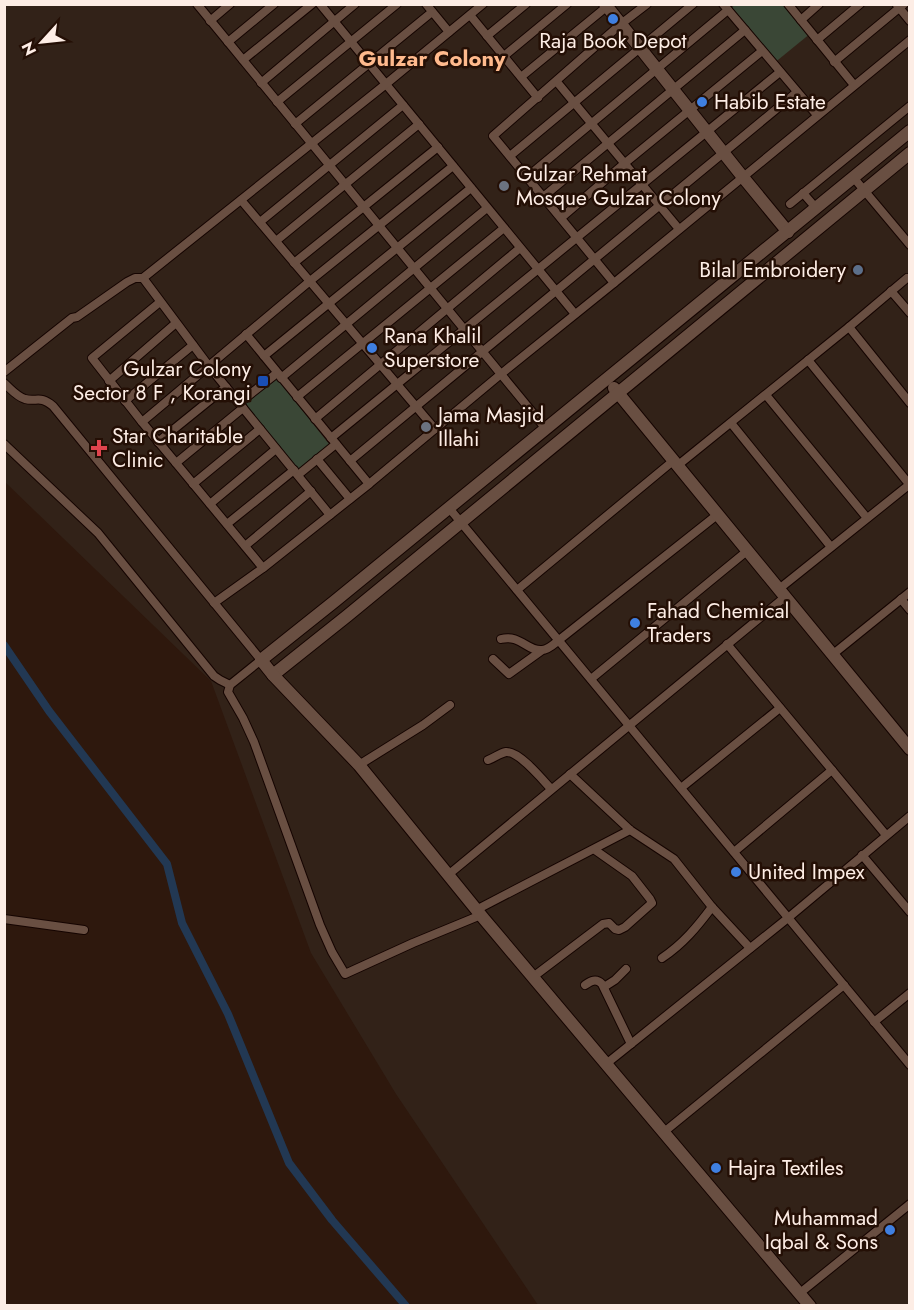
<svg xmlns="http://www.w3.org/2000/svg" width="914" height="1310" viewBox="0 0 914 1310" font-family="Jost,sans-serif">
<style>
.industrial{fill:#322218}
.green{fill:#3a4736}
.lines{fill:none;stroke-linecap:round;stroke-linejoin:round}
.canal{stroke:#223853;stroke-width:8}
.street-casing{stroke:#150400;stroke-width:10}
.secondary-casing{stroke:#150400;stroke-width:14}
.street{stroke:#694f42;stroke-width:8}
.secondary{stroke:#694f42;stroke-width:12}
.shop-dot{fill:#3f7fe0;stroke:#240f05;stroke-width:2}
.worship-dot{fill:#6b7280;stroke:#240f05;stroke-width:2}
.service-dot{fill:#5c6f8a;stroke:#240f05;stroke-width:2}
.transit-dot{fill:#1a4fb4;stroke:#240f05;stroke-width:2}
.health-dot{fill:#e0444e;stroke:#240f05;stroke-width:2}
.labels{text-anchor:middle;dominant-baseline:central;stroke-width:5;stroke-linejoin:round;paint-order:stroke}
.poi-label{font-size:21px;fill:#fdede5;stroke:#240f05;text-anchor:start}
.neighbourhood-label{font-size:22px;font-weight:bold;fill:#ffba8d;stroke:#240f05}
</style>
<rect width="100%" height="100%" fill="#2e180d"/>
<polygon class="industrial" points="4,5 909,5 909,1305 538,1305 396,1094 311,953 211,681 5,482"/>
<g class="green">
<polygon points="735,5 788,5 811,33 773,64 728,10"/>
<polygon points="276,377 329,444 299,470 243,403"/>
</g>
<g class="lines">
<polyline class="canal" points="4,645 49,711 167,864 182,923 228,1014 289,1163 332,1220 406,1306"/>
<defs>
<g id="street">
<polyline points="197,4 546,429"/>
<polyline points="320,4 575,314"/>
<polyline points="426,4 449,32"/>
<polyline points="723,4 817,115"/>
<polyline points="788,4 854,85"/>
<polyline points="897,5 910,21"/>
<polyline points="470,15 538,98"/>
<polyline points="801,20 819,4"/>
<polyline points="210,21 230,4"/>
<polyline points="487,36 526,4"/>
<polyline points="817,40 860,4"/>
<polyline points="228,42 274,4"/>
<polyline points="504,56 567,4"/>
<polyline points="243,60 312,4"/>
<polyline points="834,62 904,4"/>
<polyline points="521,77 610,4"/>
<polyline points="557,82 679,229"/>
<polyline points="261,83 355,4"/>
<polyline points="277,102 397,4"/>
<polyline points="295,124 432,12"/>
<polyline points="510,156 693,4"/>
<polyline points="527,177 728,10"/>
<polyline points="853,177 910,245"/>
<polyline points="803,193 816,208"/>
<polyline points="543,197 745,30"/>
<polyline points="241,200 435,429"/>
<polyline points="790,204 910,106"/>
<polyline points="561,218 625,163 762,51"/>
<polyline points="260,222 403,105"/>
<polyline points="276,241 419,124"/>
<polyline points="294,263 438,147"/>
<polyline points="143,278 208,365 330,515"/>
<polyline points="614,283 493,136 621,24 647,4"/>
<polyline points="891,291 910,313"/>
<polyline points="160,302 92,358 142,422 263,568"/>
<polyline points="849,327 910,403"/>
<polyline points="246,334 369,484"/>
<polyline points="264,356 471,188"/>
<polyline points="808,360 909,484"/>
<polyline points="4,372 72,318 77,317 127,282 135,278 143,278 386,84 483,4"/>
<polyline points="281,378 487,208"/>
<polyline points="109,381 176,323"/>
<path d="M4,383C11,389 16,396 25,399C37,402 40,395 53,406L261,660L230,685L228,692L243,718L254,742L320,925L332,952L345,974L413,943L481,915"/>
<polyline points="766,395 867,518"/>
<polyline points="297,397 504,228"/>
<polyline points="125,401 193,345"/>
<polyline points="239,403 277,373"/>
<polyline points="315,419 520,248"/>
<polyline points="142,422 310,281 453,166"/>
<polyline points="731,423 831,547"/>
<polyline points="331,438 780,72"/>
<polyline points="158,442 226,387"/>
<polyline points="4,444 98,533 214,676 220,680 230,685"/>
<polyline points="317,459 350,499"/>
<polyline points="350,461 797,92"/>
<polyline points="176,463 243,408"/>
<polyline points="677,466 849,327 907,278"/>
<polyline points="298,475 336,444"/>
<polyline points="193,484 260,429"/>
<polyline points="210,504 276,449"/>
<polyline points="449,508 910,1065"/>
<polyline points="227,524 294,470"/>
<polyline points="245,546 311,491"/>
<polyline points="779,589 910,484"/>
<polyline points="517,590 673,461"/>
<polyline points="901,599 910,610"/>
<polyline points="214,603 263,568 369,484 501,374 614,283 910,40"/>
<path d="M501,639C520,634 528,652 542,650C548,650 554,644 559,640L717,515"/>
<polyline points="727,644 886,835"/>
<polyline points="832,655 910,592"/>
<polyline points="493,659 509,674 541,651"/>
<polyline points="591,679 747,551"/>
<path d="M488,760C494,758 500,753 506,752C519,751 542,779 551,789"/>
<polyline points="359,765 423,725 450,705"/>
<polyline points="570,774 630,830 674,859 712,907 750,948"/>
<polyline points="681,788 780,708"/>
<polyline points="734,852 832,770"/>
<polyline points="862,855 910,912"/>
<polyline points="448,875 785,597"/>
<polyline points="476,910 630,830"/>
<polyline points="4,919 84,930"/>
<path d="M662,958C683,944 697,927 712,907"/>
<polyline points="533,977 603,924 609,923 615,929 619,930 625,927 652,903 650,899 632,876 595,850"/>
<path d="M585,985C591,981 596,978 602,984L631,1044"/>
<polyline points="604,987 615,980 626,969"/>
<polyline points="874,1022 910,993"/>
<polyline points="606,1064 788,918 910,816"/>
<polyline points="664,1132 844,985"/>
<polyline points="800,1293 910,1204"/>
</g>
<g id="secondary">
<polyline points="605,4 742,176 788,232"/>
<polyline points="614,388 910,749"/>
<polyline points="273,675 347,616 910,153"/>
<polyline points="810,1306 484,919 359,765 273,675 261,660 335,601 910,131"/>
</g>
</defs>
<use href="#street" class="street-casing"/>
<use href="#secondary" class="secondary-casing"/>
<use href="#street" class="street"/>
<use href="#secondary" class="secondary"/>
</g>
<g class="shop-dot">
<circle cx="613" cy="19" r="6"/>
<circle cx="702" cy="102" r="6"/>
<circle cx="372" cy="348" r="6"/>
<circle cx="635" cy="623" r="6"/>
<circle cx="736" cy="872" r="6"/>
<circle cx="716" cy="1168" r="6"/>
<circle cx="890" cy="1230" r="6"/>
</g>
<g class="worship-dot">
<circle cx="504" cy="186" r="6"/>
<circle cx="426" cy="427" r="6"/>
</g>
<circle class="service-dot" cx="858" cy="270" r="6"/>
<rect class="transit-dot" x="257" y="375" width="12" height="12" rx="3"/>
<path class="health-dot" d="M96 439h6v6h6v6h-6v6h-6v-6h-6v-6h6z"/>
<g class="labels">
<g class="poi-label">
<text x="613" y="41" text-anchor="middle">Raja Book Depot</text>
<text x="714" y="102">Habib Estate</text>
<text x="516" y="174">Gulzar Rehmat<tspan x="516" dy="24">Mosque Gulzar Colony</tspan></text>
<text x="846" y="270" text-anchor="end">Bilal Embroidery</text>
<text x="384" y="336">Rana Khalil<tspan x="384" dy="24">Superstore</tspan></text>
<text x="251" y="369" text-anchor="end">Gulzar Colony<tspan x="251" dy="24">Sector 8 F , Korangi</tspan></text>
<text x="438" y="415">Jama Masjid<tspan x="438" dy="24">Illahi</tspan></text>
<text x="112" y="436">Star Charitable<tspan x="112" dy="24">Clinic</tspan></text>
<text x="647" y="611">Fahad Chemical<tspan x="647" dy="24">Traders</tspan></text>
<text x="748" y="872">United Impex</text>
<text x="728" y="1168">Hajra Textiles</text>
<text x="878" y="1218" text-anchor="end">Muhammad<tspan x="878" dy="24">Iqbal &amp; Sons</tspan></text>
</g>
<g class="neighbourhood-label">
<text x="432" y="58">Gulzar Colony</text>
</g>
</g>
<rect width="914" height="1310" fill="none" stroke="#fdede5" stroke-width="12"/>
<g transform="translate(42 42) rotate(243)" stroke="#240f05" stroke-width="4.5" paint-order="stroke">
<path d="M0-4.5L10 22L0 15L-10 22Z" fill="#fdede5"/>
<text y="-9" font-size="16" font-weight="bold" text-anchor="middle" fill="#fdede5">N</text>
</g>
</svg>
